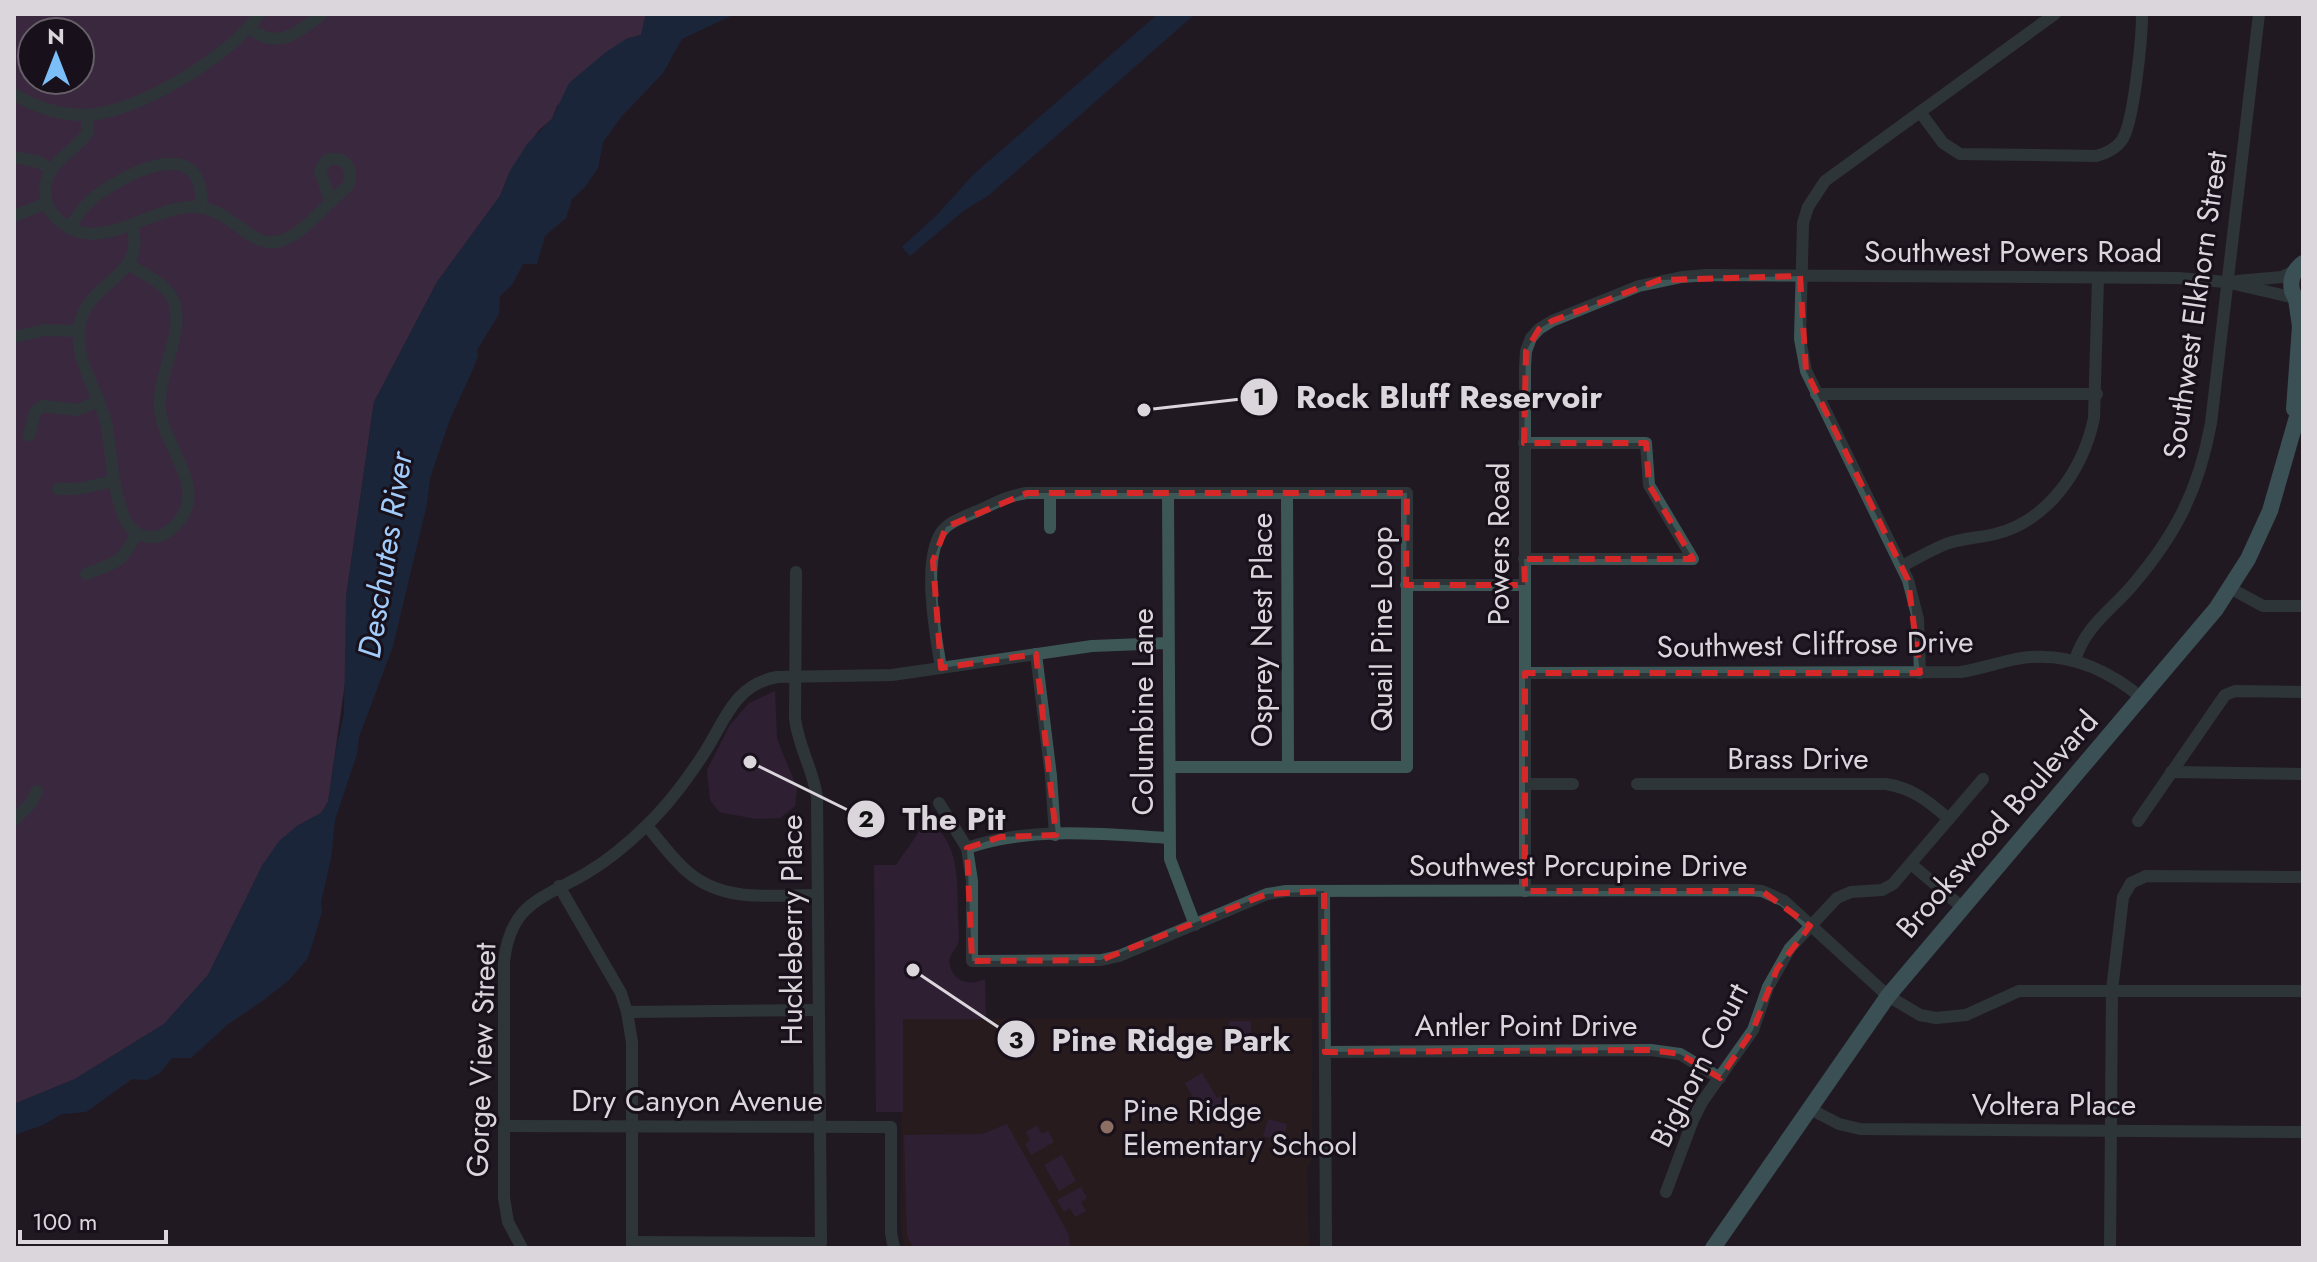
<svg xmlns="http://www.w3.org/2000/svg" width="2317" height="1262" viewBox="0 0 2317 1262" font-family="Jost,sans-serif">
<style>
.education{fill:#301e19}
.green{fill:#412648}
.forest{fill:#583b60;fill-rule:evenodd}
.water{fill:#143456}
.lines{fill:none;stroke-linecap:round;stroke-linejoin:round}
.minor{stroke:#3d5756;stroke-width:12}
.major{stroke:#599290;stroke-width:16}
.marked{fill:none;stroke:#d62828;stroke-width:6;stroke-dasharray:16 10;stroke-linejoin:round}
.education-dot{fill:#8d6e63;stroke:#18101a;stroke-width:3}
.labels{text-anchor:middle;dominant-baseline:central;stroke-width:6;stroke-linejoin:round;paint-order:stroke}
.street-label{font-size:30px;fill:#dbd5dc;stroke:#18101a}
.poi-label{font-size:30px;fill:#dbd5dc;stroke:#18101a;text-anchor:start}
.water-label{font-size:32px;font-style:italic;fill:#a1cbfa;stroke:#18101a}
.leader{fill:none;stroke:#dbd5dc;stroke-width:3}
.callout-dot{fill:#dbd5dc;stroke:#18101a;stroke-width:3}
.mark-label{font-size:24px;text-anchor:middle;font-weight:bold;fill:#111}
.callout-label{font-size:32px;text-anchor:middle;font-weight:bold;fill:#dbd5dc;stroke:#18101a;stroke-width:6;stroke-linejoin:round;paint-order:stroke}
</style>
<rect width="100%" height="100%" fill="#211923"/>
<polygon class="education" points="1312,1018 1312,1160 1307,1167 1309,1248 905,1248 901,1227 902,1019"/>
<g class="green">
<polygon points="775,691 777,739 797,788 795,806 780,818 756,819 719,812 710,800 707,770 730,725 749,703"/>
<path d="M926,822C961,838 957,885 958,918C958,925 960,937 958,943C955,952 947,955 950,966C954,983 972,986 985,979L986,1019H903V1112H876L874,865H896Z"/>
<polygon points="1229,1021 1251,1021 1251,1036 1229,1035"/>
<polygon points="1202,1073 1217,1098 1223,1096 1229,1107 1206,1120 1185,1083"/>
<polygon points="1268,1119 1287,1124 1283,1141 1263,1136"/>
<polygon points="1007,1124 1069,1235 1070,1248 913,1248 907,1235 904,1135 982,1134"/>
<polygon points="1037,1125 1042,1134 1048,1131 1054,1142 1031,1155 1025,1144 1030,1140 1026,1132"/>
<polygon points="1062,1155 1076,1181 1059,1191 1044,1165"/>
<polygon points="1081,1187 1087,1198 1081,1202 1086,1211 1075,1217 1070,1208 1064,1212 1057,1200"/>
</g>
<path class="forest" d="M14,14H646L641,35L626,39L557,106L552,119L539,130L510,171L500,196L437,282L374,402L346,597V676L328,802L321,813L297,826L263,864L208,975L164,1024L75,1079L14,1104ZM32,32H80V80H32Z"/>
<g class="water">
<polygon points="646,14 735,14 682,39 663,73 622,116 603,142 598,168 585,187 572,199 566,218 545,236 537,264 523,264 512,285 500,296 499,314 477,350 478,356 473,369 450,419 430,478 427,504 393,646 359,737 357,754 335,820 331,858 321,902 322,912 308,958 289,980 265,999 227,1025 191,1058 172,1058 160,1073 147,1080 132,1079 86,1112 62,1114 43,1125 14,1135 14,1104 75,1079 164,1024 208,975 263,864 279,841 297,826 321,813 328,802 336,748 344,715 346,597 374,402 437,282 500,196 510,171 527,144 552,119 569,83 606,52 626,39 641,35"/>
<polygon points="1158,14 1195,14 989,195 962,212 910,256 902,247 936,216 974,174"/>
</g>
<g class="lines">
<g class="minor">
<path d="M249,28C278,51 297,33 322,14"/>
<path d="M14,94C34,107 61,115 85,115C135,115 232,55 259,14"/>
<path d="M1920,112L1943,143L1960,154L2096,156C2107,153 2116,149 2122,140C2134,123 2142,36 2142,14"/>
<path d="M87,115L88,132C78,148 59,156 50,172C43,183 44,203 52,213C91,261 142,211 188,207C234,203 250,258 288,238C311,226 328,202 348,186C354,169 346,155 327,160L320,171L330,200"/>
<polyline points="14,157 39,162 51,169"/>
<polyline points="14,216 47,203"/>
<path d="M69,228C77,216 85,204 97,195C130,171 206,133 201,207"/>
<path d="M128,264C143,274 168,284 174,302C185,333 157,374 160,409C163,440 193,474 188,501C184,526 154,551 131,528C123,520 120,506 117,495C111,471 111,446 106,423C98,391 73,358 80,324C88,280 148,278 132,225"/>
<polyline points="2237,281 2282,277 2295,271"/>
<polyline points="14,337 45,330 78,331"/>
<polyline points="1816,394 2097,394"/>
<polyline points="29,435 35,412 42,406 77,410 99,401"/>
<polyline points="1524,443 1646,443 1649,485 1693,559 1524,559"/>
<polyline points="58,489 78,489 114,481"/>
<polyline points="1168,493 1170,859 1195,925"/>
<polyline points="1287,493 1288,767"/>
<polyline points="1050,528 1050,493"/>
<path d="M1902,566C1916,559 1931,550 1946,544C1962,538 1979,538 1995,534C2048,521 2083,470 2094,418L2098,278"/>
<path d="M86,574C119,561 121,564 137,533"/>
<polyline points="1406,585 1525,585"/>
<polyline points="2230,588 2263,606 2303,606"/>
<polyline points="1036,654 1051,776 1055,835"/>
<path d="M2075,660C2085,627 2109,612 2131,587C2175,536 2199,490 2211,423L2259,14"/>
<path d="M941,668C936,636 919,551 946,527C955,519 969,515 980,510C995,503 1010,495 1027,493H1407V767H1170"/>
<path d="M1525,673L1961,672C1979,669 1997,663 2016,659C2064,650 2105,667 2142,698"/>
<polyline points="1920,673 1918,619 1908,580 1806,371 1800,339 1803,223 1808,207 1825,181 2055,14"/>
<polyline points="2171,772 2303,774"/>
<polyline points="1525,784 1573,784"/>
<path d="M1637,784H1886C1913,788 1929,802 1949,819"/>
<polyline points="939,803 967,848 972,881 972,961 1101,960 1119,956 1267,894 1286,891 1748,890 1762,891 1784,901 1888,996 1920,1015 1936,1018 1966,1015 2019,991 2303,991"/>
<polyline points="14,820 31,803 37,791"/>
<polyline points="2138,821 2225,695 2235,691 2303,692"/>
<path d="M647,826C660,841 673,860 689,873C725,903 773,895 816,895"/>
<path d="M967,848C1030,826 1103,834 1169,838"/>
<polyline points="1911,864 1963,908"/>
<polyline points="559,886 621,993 627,1012 632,1042 632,1248"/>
<polyline points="1324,891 1326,1248"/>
<polyline points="1525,891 1525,367 1526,351 1531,338 1539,329 1552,321 1639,286 1682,277 1708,275 2178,278 2226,282 2295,298"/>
<polyline points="627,1012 818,1010"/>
<polyline points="1325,1052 1651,1050 1680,1054 1720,1078"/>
<polyline points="1810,1109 1839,1124 1860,1129 2303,1132"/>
<polyline points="504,1126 891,1127 891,1233 894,1248"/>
<polyline points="1666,1192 1693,1120 1702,1102 1753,1030 1768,987 1790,948 1837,898 1851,892 1882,890 1893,884 1983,779"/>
<path d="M632,1242L821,1243L817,797C813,769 798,746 795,718L796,572"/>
<path d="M522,1248L508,1222L504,1198V962C510,904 541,899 585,874C607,861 629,843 647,825C668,805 685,782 701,758C724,725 732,685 777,677L892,675L1092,646L1168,643"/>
<polyline points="2110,1248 2112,990 2123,897 2131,883 2146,876 2303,877"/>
</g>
<g class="major">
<path d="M2302,305C2287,292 2288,275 2303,263"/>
<polyline points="2294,409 2300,326 2296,299"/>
<polyline points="1713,1248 1888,996 2216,609 2248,559 2270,511 2303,396"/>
</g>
</g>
<path d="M0 0H2317V1262H0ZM1800,276L1806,371L1908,580L1920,673H1525V891H1762L1810,926L1777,969L1753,1030L1720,1078L1680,1054L1651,1050L1325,1052L1324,891L1267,894L1101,960L972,961L967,848L1000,837L1056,835L1036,654L941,668L933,561L946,527L1027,493H1407L1406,585H1525L1524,559H1693L1649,485L1646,443H1524L1526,351L1539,329L1552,321L1659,280Z" fill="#211923" fill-opacity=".55" fill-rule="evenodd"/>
<path class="marked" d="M1800,276L1806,371L1908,580L1920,673H1525V891H1762L1810,926L1777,969L1753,1030L1720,1078L1680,1054L1651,1050L1325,1052L1324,891L1267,894L1101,960L972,961L967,848L1000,837L1056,835L1036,654L941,668L933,561L946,527L1027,493H1407L1406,585H1525L1524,559H1693L1649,485L1646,443H1524L1526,351L1539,329L1552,321L1659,280Z"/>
<circle class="education-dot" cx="1107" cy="1127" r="8"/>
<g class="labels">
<g class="street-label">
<text x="2013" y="251">Southwest Powers Road</text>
<text transform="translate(2195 305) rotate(-82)">Southwest Elkhorn Street</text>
<text transform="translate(1498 544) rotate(-90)">Powers Road</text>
<text transform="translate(1381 629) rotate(-90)">Quail Pine Loop</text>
<text transform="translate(1261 630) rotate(-90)">Osprey Nest Place</text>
<text transform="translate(1815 644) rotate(-1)">Southwest Cliffrose Drive</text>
<text transform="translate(1142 712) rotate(-90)">Columbine Lane</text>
<text x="1798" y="758">Brass Drive</text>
<text transform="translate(1997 824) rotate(-49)">Brookswood Boulevard</text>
<text x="1578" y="865">Southwest Porcupine Drive</text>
<text transform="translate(791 930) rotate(-90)">Huckleberry Place</text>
<text x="1526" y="1025">Antler Point Drive</text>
<text transform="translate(481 1060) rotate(-88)">Gorge View Street</text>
<text transform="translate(1699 1065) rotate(-63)">Bighorn Court</text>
<text x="697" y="1100">Dry Canyon Avenue</text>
<text x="2054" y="1104">Voltera Place</text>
</g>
<g class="poi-label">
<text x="1123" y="1110">Pine Ridge<tspan x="1123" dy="34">Elementary School</tspan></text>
</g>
<g class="water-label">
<text transform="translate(385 555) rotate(-81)">Deschutes River</text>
</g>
</g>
<path class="leader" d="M1144 410L1259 397M750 762L866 819M913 970L1016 1039"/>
<g class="callout-dot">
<circle cx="1144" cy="410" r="8"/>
<circle cx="750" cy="762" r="8"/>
<circle cx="913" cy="970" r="8"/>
<circle cx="1259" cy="397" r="20"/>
<circle cx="866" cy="819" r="20"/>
<circle cx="1016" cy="1039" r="20"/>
</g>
<g class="mark-label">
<text x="1259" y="405">1</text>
<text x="866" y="827">2</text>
<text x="1016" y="1048">3</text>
</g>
<g class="callout-label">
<text x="1449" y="408">Rock Bluff Reservoir</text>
<text x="954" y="830">The Pit</text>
<text x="1171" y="1051">Pine Ridge Park</text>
</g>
<rect width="2317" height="1262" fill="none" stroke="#dbd5dc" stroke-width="32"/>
<g transform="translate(56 56)"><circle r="38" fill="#18101a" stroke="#665f68" stroke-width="2"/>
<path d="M0-6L14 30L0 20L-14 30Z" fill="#7bbef8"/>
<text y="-12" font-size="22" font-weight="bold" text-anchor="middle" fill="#dbd5dc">N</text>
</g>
<path d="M20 1230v12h146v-12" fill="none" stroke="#dbd5dc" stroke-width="4"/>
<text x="32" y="1230" font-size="24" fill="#dbd5dc" stroke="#18101a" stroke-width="6" paint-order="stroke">100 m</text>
</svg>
